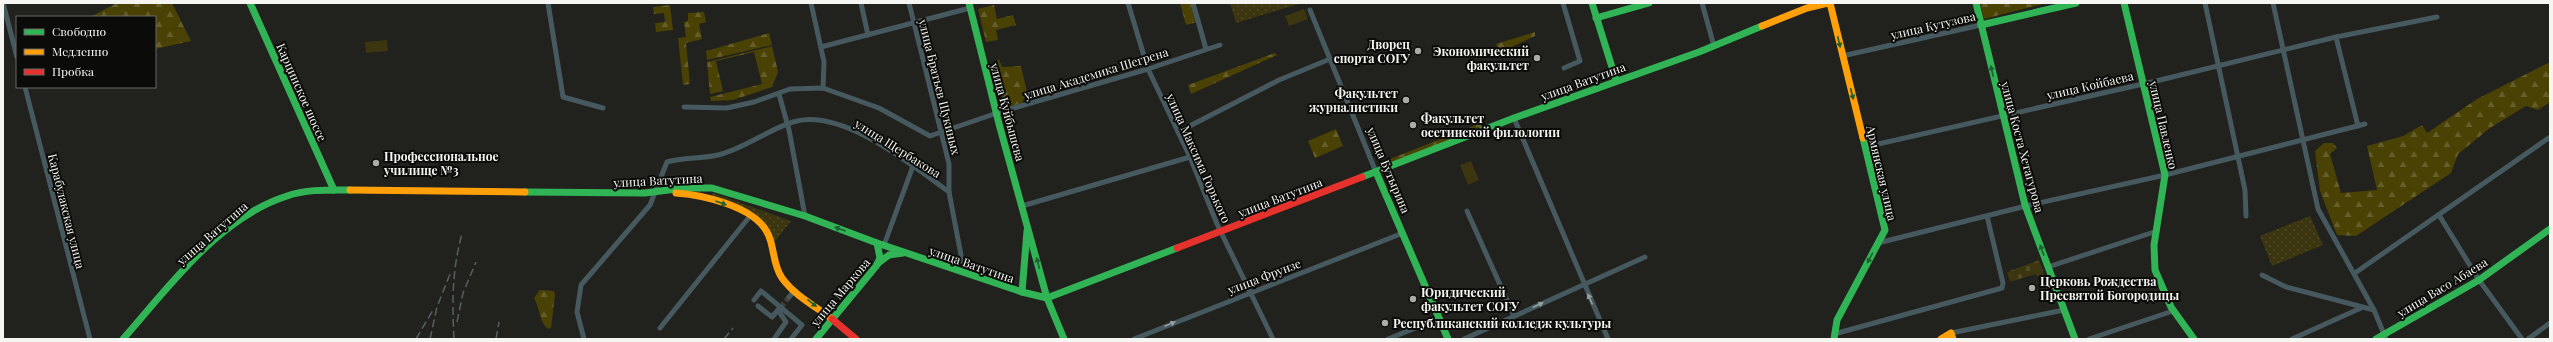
<svg xmlns="http://www.w3.org/2000/svg" width="2553" height="342" viewBox="0 0 2553 342" font-family="'Playfair Display',serif">
<style>
.green{fill:url(#green-dots)}
.forest{fill:url(#forest-firs)}
.cemetery{fill:url(#cemetery-stones)}
.pitch{fill:#3c3610}
.lines{fill:none;stroke-linecap:round;stroke-linejoin:round}
.street-tunnel{stroke:#41413d;stroke-width:5;stroke-dasharray:5 2.5;stroke-linecap:butt}
.street{stroke:#46595e;stroke-width:5}
.fast{stroke:#30b455;stroke-width:7}
.slow{stroke:#ff9f0a;stroke-width:7}
.jam{stroke:#e5322d;stroke-width:7}
.rail{stroke:#566062;stroke-width:1.5;stroke-dasharray:8 4;stroke-linecap:butt}
.oneway{fill:#1e602f}
.oneway2{fill:#959fa0}
.poi-dot{fill:#ababa7;stroke:#0b0b09;stroke-width:1.5}
.labels{text-anchor:middle;dominant-baseline:central;stroke-width:4;stroke-linejoin:round;paint-order:stroke}
.street-label{font-size:12px;fill:#f5f5f1;stroke:#0b0b09}
.poi-label{font-size:12px;font-weight:bold;fill:#f5f5f1;stroke:#0b0b09;text-anchor:start}
</style>
<defs>
<pattern id="green-dots" width="8" height="8" patternUnits="userSpaceOnUse"><rect width="8" height="8" fill="#3c3610"/><path d="M2 2h.1M6 6h.1" fill="none" stroke="#4f4a28" stroke-width="1.8" stroke-linecap="round"/></pattern>
<pattern id="forest-firs" width="22" height="20" patternUnits="userSpaceOnUse"><rect width="22" height="20" fill="#4a4105"/><path d="M5 1l3.5 6h-7zM16 11l3.5 6h-7z" fill="#655d2a"/></pattern>
<pattern id="cemetery-stones" width="16" height="16" patternUnits="userSpaceOnUse"><rect width="16" height="16" fill="#3c3610"/><path d="M2 7V4a2 2 0 0 1 4 0v3zM10 15v-3a2 2 0 0 1 4 0v3z" fill="#4f4a28"/></pattern>
</defs>
<rect width="100%" height="100%" fill="#21211d"/>
<g class="green">
<polygon points="1230,3 1302,3 1236,23"/>
<polygon points="713,193 791,221 773,244 748,210 712,195"/>
<polygon points="2310,216 2323,245 2272,266 2260,236"/>
</g>
<g class="forest">
<polygon points="117,3 172,3 191,41 155,49 155,17 90,17"/>
<polygon points="1180,3 1192,3 1197,22 1186,25"/>
<polygon points="1980,3 2047,3 1984,19"/>
<polygon points="670,5 673,30 656,32 655,23 665,22 664,13 654,14 653,7"/>
<polygon points="994,5 997,19 1013,15 1016,25 996,30 998,40 986,42 978,9"/>
<polygon points="704,12 706,22 699,24 702,39 686,43 690,84 683,85 678,38 686,37 684,22 688,21 688,13"/>
<polygon points="1535,32 1535,36 1499,53 1496,44"/>
<polygon points="769,33 772,45 707,60 706,51"/>
<polygon points="772,46 778,72 772,87 733,100 711,101 710,97 762,84 754,52 716,61 723,91 710,94 707,62"/>
<polygon points="1275,53 1277,55 1191,94 1188,85"/>
<polygon points="999,59 1002,67 1021,66 1027,92 1022,103 1005,108 994,64"/>
<polygon points="2550,62 2550,102 2538,110 2526,106 2490,128 2458,154 2451,173 2356,236 2337,235 2320,191 2315,151 2324,143 2333,143 2337,148 2330,154 2341,193 2377,190 2367,146 2403,136 2422,125 2427,133 2477,99"/>
<polygon points="1481,123 1482,127 1388,164 1390,159"/>
<polygon points="1336,129 1343,146 1315,158 1308,141"/>
<path d="M540,290L554,291L555,295L551,328L548,329C539,322 540,308 534,298Z"/>
</g>
<polygon class="cemetery" points="2039,260 2047,281 2043,282 2036,274 2010,282 2007,272"/>
<g class="pitch">
<polygon points="1304,9 1308,19 1289,26 1285,16"/>
<polygon points="387,40 388,51 366,53 365,42"/>
<polygon points="1471,161 1479,180 1468,185 1460,165"/>
</g>
<g class="lines">
<polyline class="street-tunnel" points="781,307 789,297"/>
<g class="street">
<polyline points="3,3 17,57"/>
<polyline points="548,3 563,97 603,108"/>
<polyline points="811,3 824,62 823,88"/>
<polyline points="861,3 868,35"/>
<polyline points="909,3 949,164 949,192 964,271"/>
<polyline points="1128,3 1148,69 1190,157 1217,224 1273,339"/>
<polyline points="1193,3 1206,49"/>
<polyline points="1563,3 1580,61 1564,68"/>
<polyline points="1702,3 1714,46"/>
<polyline points="2205,3 2245,190 2246,216"/>
<polyline points="2273,3 2318,209 2374,310 2386,339"/>
<polyline points="1310,10 1376,172"/>
<polyline points="2336,37 2358,126"/>
<polyline points="821,47 970,8"/>
<polyline points="1842,56 1981,25"/>
<polyline points="25,87 90,339"/>
<polyline points="779,94 789,130 805,216"/>
<polyline points="684,107 727,108 754,102 790,89 823,88 879,108 930,136 997,113 1148,69 1220,45"/>
<polyline points="1514,118 1608,339"/>
<polyline points="1178,132 1279,80 1330,59"/>
<polyline points="1865,147 2152,82 2336,37 2437,17"/>
<polyline points="1022,206 1190,157"/>
<polyline points="1467,211 1514,316"/>
<polyline points="2439,215 2479,280 2522,339"/>
<polyline points="1878,243 2030,205 2165,175 2365,124"/>
<polyline points="884,245 913,166"/>
<polyline points="2048,267 2157,231"/>
<polyline points="2355,273 2550,137"/>
<polyline points="2262,275 2286,287 2374,310"/>
<polyline points="789,297 795,290"/>
<polyline points="754,300 761,291 802,325 791,339"/>
<polyline points="758,306 772,317 779,309"/>
<polyline points="660,328 750,216"/>
<polyline points="1951,333 2064,310"/>
<polyline points="1834,334 2002,288 2003,283 1987,216"/>
<path d="M584,339L577,312L581,285L650,205L667,162C683,157 701,159 718,155C744,149 767,130 793,122C841,107 912,165 949,192"/>
<polyline points="774,339 786,322 778,310"/>
<polyline points="1134,339 1403,233"/>
<polyline points="1388,339 1440,318"/>
<polyline points="1464,339 1645,257"/>
<polyline points="2089,339 2173,311"/>
<polyline points="2292,339 2361,308"/>
<polyline points="2528,339 2550,323"/>
</g>
<g class="fast">
<polyline points="250,3 334,190"/>
<polyline points="969,3 999,124 1047,298 1064,339"/>
<polyline points="1592,3 1616,80"/>
<polyline points="1976,3 2025,205 2075,339"/>
<polyline points="2124,3 2165,175 2154,245 2155,270 2171,307 2194,339"/>
<polyline points="1596,18 1649,3"/>
<polyline points="1981,25 2076,3"/>
<polyline points="1376,172 1448,339"/>
<polyline points="1362,177 1514,118 1699,52 1762,26"/>
<polyline points="525,192 645,193 684,188 712,188 805,216 877,243 880,258 877,265 816,339"/>
<polyline points="877,243 1022,292 1047,298 1177,248"/>
<polyline points="877,264 889,255 903,253"/>
<polyline points="1022,292 1027,231"/>
<path d="M123,339C169,287 218,218 287,196C307,189 329,190 350,190"/>
<polyline points="1834,339 1837,320 1885,230 1863,138"/>
<polyline points="2376,339 2479,280 2550,229"/>
</g>
<g class="slow">
<polyline points="1830,3 1863,138"/>
<polyline points="1762,26 1807,8 1828,3"/>
<polyline points="350,190 525,192"/>
<path d="M676,193C703,195 753,206 767,232C775,246 772,264 782,278C795,296 815,306 832,319"/>
<polyline points="1941,339 1951,333 1953,339"/>
</g>
<g class="jam">
<polyline points="1177,248 1362,177"/>
<polyline points="832,319 856,339"/>
</g>
<g class="rail">
<polyline points="457,322 463,293 476,262"/>
<polyline points="416,339 433,310"/>
<polyline points="430,339 437,307 450,274"/>
<path d="M454,339C452,302 452,270 462,234"/>
<polyline points="496,339 499,322"/>
<polyline points="724,339 733,328"/>
</g>
</g>
<defs><path id="oneway-solid" d="M-6-.8H1V-3.2L6.5 0L1 3.2V.8H-6Z"/></defs>
<g class="oneway">
<use href="#oneway-solid" transform="translate(1839 42) rotate(77)"/>
<use href="#oneway-solid" transform="translate(1992 71) rotate(-103)"/>
<use href="#oneway-solid" transform="translate(1852 94) rotate(76)"/>
<use href="#oneway-solid" transform="translate(721 203) rotate(20)"/>
<use href="#oneway-solid" transform="translate(840 229) rotate(-160)"/>
<use href="#oneway-solid" transform="translate(2042 250) rotate(-110)"/>
<use href="#oneway-solid" transform="translate(1870 258) rotate(118)"/>
<use href="#oneway-solid" transform="translate(1038 263) rotate(-104)"/>
<use href="#oneway-solid" transform="translate(812 303) rotate(38)"/>
</g>
<g class="oneway2">
<use href="#oneway-solid" transform="translate(1590 299) rotate(-114)"/>
<use href="#oneway-solid" transform="translate(1538 305) rotate(-25)"/>
<use href="#oneway-solid" transform="translate(1170 324) rotate(-22)"/>
</g>
<g class="poi-dot">
<circle cx="1418" cy="51" r="4"/>
<circle cx="1537" cy="58" r="4"/>
<circle cx="1406" cy="100" r="4"/>
<circle cx="1413" cy="125" r="4"/>
<circle cx="376" cy="163" r="4"/>
<circle cx="2032" cy="288" r="4"/>
<circle cx="1413" cy="299" r="4"/>
<circle cx="1385" cy="323" r="4"/>
</g>
<g class="labels">
<g class="street-label">
<text transform="translate(1933 25) rotate(-13)">улица Кутузова</text>
<text transform="translate(1096 73) rotate(-17)">улица Академика Шегрена</text>
<text transform="translate(1583 81) rotate(-20)">улица Ватутина</text>
<text transform="translate(2090 85) rotate(-13)">улица Койбаева</text>
<text transform="translate(940 87) rotate(76)">улица Братьев Щукиных</text>
<text transform="translate(302 92) rotate(66)">Карцинское шоссе</text>
<text transform="translate(1008 112) rotate(75)">улица Куйбышева</text>
<text transform="translate(2164 125) rotate(77)">улица Павленко</text>
<text transform="translate(2023 147) rotate(75)">улица Коста Хетагурова</text>
<text transform="translate(898 148) rotate(32)">улица Щербакова</text>
<text transform="translate(1199 158) rotate(66)">улица Максима Горького</text>
<text transform="translate(1389 170) rotate(67)">улица Бутырина</text>
<text transform="translate(1882 173) rotate(77)">Армянская улица</text>
<text transform="translate(658 180) rotate(-3)">улица Ватутина</text>
<text transform="translate(1280 197) rotate(-21)">улица Ватутина</text>
<text transform="translate(67 211) rotate(76)">Карабулакская улица</text>
<text transform="translate(212 233) rotate(-41)">улица Ватутина</text>
<text transform="translate(972 264) rotate(19)">улица Ватутина</text>
<text transform="translate(1264 276) rotate(-21)">улица Фрунзе</text>
<text transform="translate(2442 287) rotate(-31)">улица Васо Абаева</text>
<text transform="translate(840 292) rotate(-50)">улица Маркова</text>
</g>
<g class="poi-label">
<text x="1410" y="44" text-anchor="end">Дворец<tspan x="1410" dy="14">спорта СОГУ</tspan></text>
<text x="1529" y="51" text-anchor="end">Экономический<tspan x="1529" dy="14">факультет</tspan></text>
<text x="1398" y="93" text-anchor="end">Факультет<tspan x="1398" dy="14">журналистики</tspan></text>
<text x="1421" y="118">Факультет<tspan x="1421" dy="14">осетинской филологии</tspan></text>
<text x="384" y="156">Профессиональное<tspan x="384" dy="14">училище №3</tspan></text>
<text x="2040" y="281">Церковь Рождества<tspan x="2040" dy="14">Пресвятой Богородицы</tspan></text>
<text x="1421" y="292">Юридический<tspan x="1421" dy="14">факультет СОГУ</tspan></text>
<text x="1393" y="323">Республиканский колледж культуры</text>
</g>
</g>
<rect width="2553" height="342" fill="none" stroke="#f5f5f1" stroke-width="8"/>
<rect x="16" y="16" width="140" height="72" fill="#0b0b09" stroke="#696966"/>
<rect x="24" y="29" width="20" height="6" fill="#30b455" stroke="#696966"/>
<text x="52" y="36" font-size="12" fill="#f5f5f1">Свободно</text>
<rect x="24" y="49" width="20" height="6" fill="#ff9f0a" stroke="#696966"/>
<text x="52" y="56" font-size="12" fill="#f5f5f1">Медленно</text>
<rect x="24" y="69" width="20" height="6" fill="#e5322d" stroke="#696966"/>
<text x="52" y="76" font-size="12" fill="#f5f5f1">Пробка</text>
</svg>
